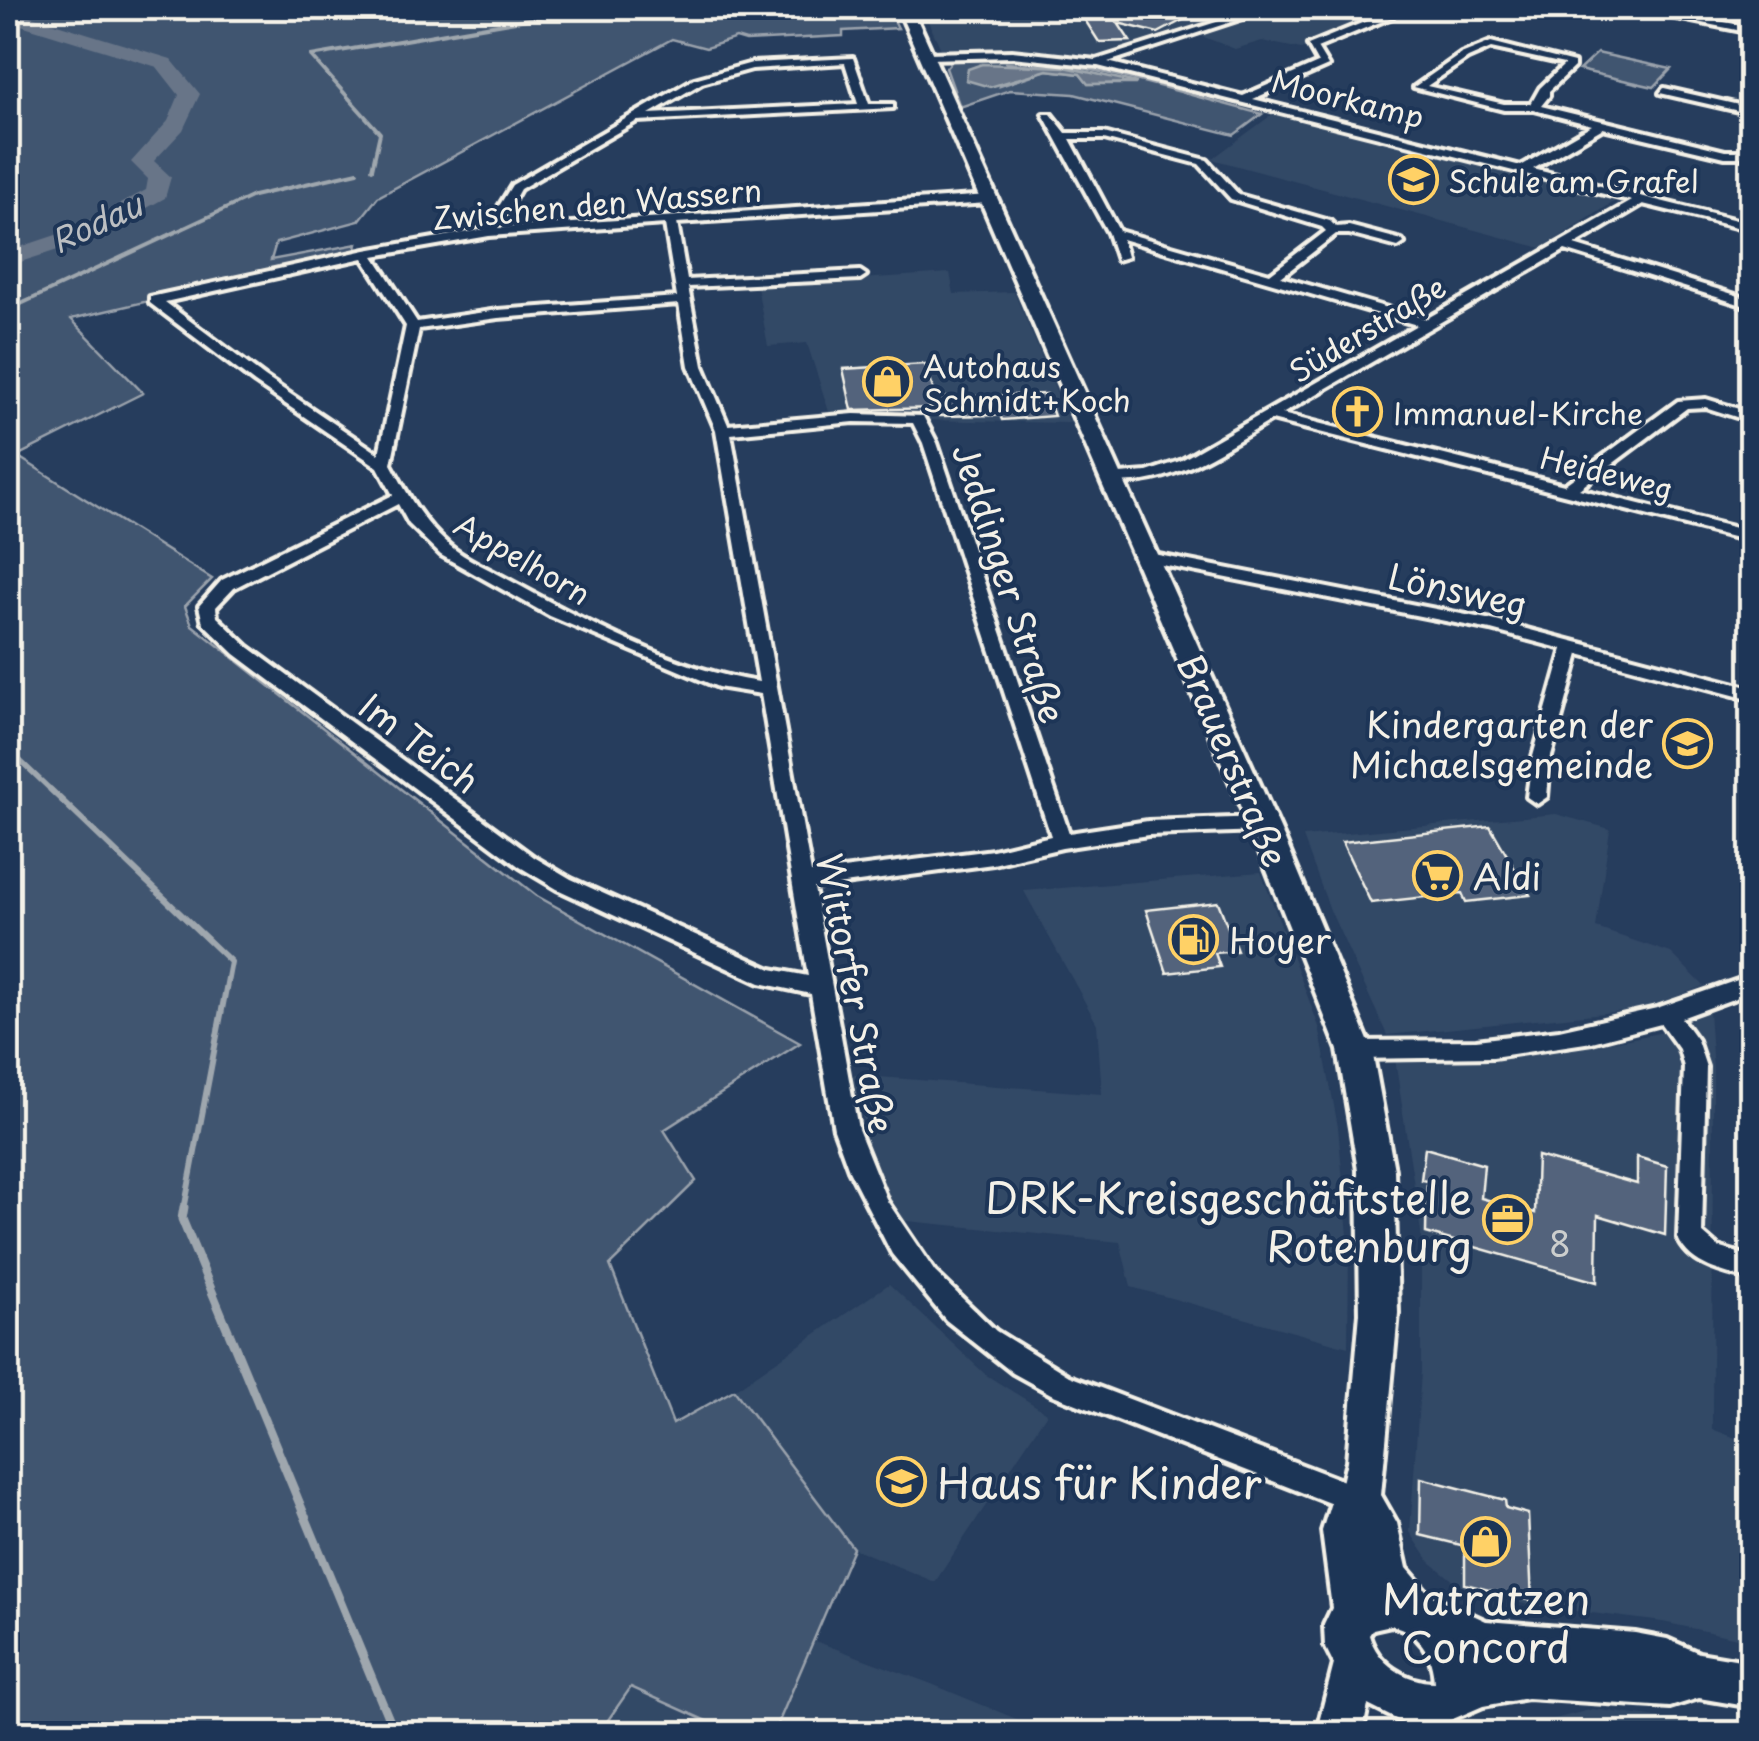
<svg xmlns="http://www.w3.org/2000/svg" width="1759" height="1741" viewBox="0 0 1759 1741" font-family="'Playpen Sans',sans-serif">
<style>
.built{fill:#334966}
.green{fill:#40546f;stroke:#9aa2ac;stroke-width:2.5;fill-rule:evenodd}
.water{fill:#677588;stroke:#9fa7ae;stroke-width:2.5}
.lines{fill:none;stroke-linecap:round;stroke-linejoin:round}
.stream-far3{stroke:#9fa7ae;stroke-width:4}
.stream-far2{stroke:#9fa7ae;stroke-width:5}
.stream-far1{stroke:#9fa7ae;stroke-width:6}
.stream{stroke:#9fa7ae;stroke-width:9}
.river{fill:#677588;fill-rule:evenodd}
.building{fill:#52647b;stroke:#f4f1e8;stroke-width:2.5}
.street-casing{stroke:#f4f1e8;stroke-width:8}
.primary-casing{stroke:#f4f1e8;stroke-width:8}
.street{fill:#1d3557;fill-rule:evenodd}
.primary{fill:#1d3557;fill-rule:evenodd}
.labels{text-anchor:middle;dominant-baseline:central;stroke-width:8;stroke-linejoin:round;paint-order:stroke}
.far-street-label{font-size:30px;fill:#f4f1e8;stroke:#1d3557}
.far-poi-label{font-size:30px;fill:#f4f1e8;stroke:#1d3557;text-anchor:start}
.far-water-label{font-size:32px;font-style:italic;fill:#bcbfc2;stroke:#1d3557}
.street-label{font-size:35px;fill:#f4f1e8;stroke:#1d3557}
.poi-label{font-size:35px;fill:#f4f1e8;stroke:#1d3557;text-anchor:start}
.near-number-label{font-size:35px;fill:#cccecd}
.near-poi-label{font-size:42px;fill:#f4f1e8;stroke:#1d3557;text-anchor:end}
</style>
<rect width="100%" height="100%" fill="#263d5d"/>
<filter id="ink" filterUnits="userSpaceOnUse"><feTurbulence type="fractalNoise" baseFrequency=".01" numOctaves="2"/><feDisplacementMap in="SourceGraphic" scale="20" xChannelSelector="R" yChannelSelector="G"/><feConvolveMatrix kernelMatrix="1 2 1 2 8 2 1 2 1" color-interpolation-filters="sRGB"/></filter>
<g filter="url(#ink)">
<g class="built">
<polygon points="922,8 1255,8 1097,59 941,49"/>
<polygon points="1284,8 1394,8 1403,9 1301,49 1262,41 1235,49 1196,34"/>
<polygon points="1277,111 1617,200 1542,248 1212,159"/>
<polygon points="950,273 954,294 1014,292 1070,423 831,418 807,343 768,346 757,286"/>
<polygon points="1556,814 1610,829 1596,928 1671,953 1704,986 1643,1009 1387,1035 1330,910 1303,837"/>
<polygon points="1261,872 1319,1027 1338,1127 1349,1246 1348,1347 1131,1287 1120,1242 897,1220 875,1174 853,1075 1102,1094 1097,1024 1024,891"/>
<polygon points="1709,1011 1713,1071 1712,1429 1751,1444 1751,1641 1663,1622 1528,1605 1460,1586 1430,1562 1410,1532 1421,1372 1421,1232 1395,1059 1511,1054 1618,1041 1664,1032"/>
<polygon points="889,1284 986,1375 1047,1413 935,1582 853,1548 734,1390"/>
<polygon points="815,1641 929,1683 1050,1733 774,1734"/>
<polygon points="631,1687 733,1733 599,1734"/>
<polygon points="1593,1709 1751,1731 1751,1733 1501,1733"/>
</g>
<g class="green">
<polygon points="8,8 888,8 898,28 843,31 843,36 746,41 736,38 706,48 672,39 378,197 359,221 276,243 271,260 357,244 355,253 71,319 143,393 17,456 212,579 185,606 192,625 537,896 800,1043 664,1130 696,1181 610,1265 673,1424 734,1390 853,1548 774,1733 733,1733 631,1687 599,1733 8,1734"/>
<polygon points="1597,53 1671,69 1654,87 1579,70"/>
<path d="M975,58C1083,58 1162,89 1262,114L1234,135L1074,94L1010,90L960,107L946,68L952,61ZM1006,63L1065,67L1136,84H1088L1080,74L1047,70L1000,86Z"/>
</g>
<polygon class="water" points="982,64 1065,67 1137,83 1088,84 1080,74 1047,70 990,87 966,80 968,69"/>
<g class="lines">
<g class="stream-far3">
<polyline points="311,56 592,8"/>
<polyline points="312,57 380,133 372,169"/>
<polyline points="8,310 253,196 358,172"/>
</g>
<polyline class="stream-far2" points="8,749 52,791"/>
<polyline class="stream-far1" points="50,789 231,962 184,1210"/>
<polyline class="stream" points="184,1207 182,1219 395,1734"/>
<polygon class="river" points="8,9 171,59 200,94 183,130 154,161 171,177 165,198 89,240 8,266 8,251 71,230 146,190 148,179 131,162 168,121 179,95 157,67 8,21"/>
</g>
<g class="building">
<polygon points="1198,12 1158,33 1118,23 1130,41 1099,42 1083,17"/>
<polygon points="925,364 936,398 1046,394 1054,416 1002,420 1000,415 940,416 937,408 852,410 843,369"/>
<polygon points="1490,826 1530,895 1466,902 1462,893 1371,903 1342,842"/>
<polygon points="1218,902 1237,951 1215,953 1220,967 1167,973 1146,910"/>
<polygon points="1425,1148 1484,1165 1481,1198 1535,1213 1537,1156 1637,1184 1637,1157 1667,1166 1665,1235 1598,1215 1597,1282 1426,1233 1427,1181 1421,1180"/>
<polygon points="1421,1478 1505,1500 1506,1508 1528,1514 1532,1601 1465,1584 1465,1546 1420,1535"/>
</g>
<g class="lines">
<defs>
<g id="street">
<path d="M1261,8H1274L1108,62L1243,96L1318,63L1308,45L1389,12L1392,17L1317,48L1328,66L1253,99L1521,166L1592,125L1534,110H1504L1414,87L1461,54L1491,42L1574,63V67L1549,91V96L1541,106L1725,151H1752V157H1725L1603,128L1533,169L1752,224V231L1643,204L1574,245L1752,300V308L1565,250L1282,414L1564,485L1678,401L1706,399L1752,413V422L1705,407L1687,408L1579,489L1752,532V542L1272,420C1222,449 1167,491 1106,481V475L1147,472L1180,461L1417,325L1122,239L1127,257L1117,260L1108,233L1043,114H1051L1066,133H1104L1207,160L1239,195L1330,221L1336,227L1349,226L1402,240L1404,243L1398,247L1349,234H1336L1281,277L1426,319L1632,201L1098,66L1012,57L927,59L922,56L927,53L1012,51L1096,60ZM1491,48L1564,64V65L1540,88L1531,104H1504L1427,86L1468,58ZM1070,139H1104L1199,164L1231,199L1322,227L1326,231L1270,274L1119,231Z"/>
<polygon points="1627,8 1645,8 1752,27 1752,33"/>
<path d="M853,58L869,104H893V108L637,121L520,189L498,228L989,195L995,199L989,203L677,223L687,280L860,271L866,275L860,279L688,287L703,366L728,425L854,414L923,416L937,443L1069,833L1148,821L1261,817L1271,824L1261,831L1148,835L1062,848L993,864L814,888L858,1129L887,1201L935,1272L996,1331L1069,1376L1370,1491L1374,1501L1370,1511L1360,1515L1051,1394L1013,1373L946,1320L892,1254L849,1170L834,1129L811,994L760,983L557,889L520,867L235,654L203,623L199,606L222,580L393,495L378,467L255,383L150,303V297L366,250L485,229L512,185L694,79L752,63ZM845,63L858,104L649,114L702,83L752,69ZM665,224L677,297L498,310L417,322L374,256L489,236ZM363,258L406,326L379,454L265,377L165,302ZM679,304L689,366L716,430L759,682C675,670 583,620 509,580C490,569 466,560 449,545C422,522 408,495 391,464L419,329L498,318ZM854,422L913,423L923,443L1051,836L993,850L811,873L731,434ZM398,504L409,524L441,555L550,616L718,687L761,694L808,976L771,969L571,879L534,857L247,646L217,617L216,607L234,588Z"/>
<polygon points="1664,88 1752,108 1752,114 1660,93"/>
<polygon points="1148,553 1492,620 1752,688 1752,700 1579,654 1550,760 1547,797 1537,804 1527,797 1532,760 1563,649 1491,630 1142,561 1142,555"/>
<path d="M1752,975V992L1681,1018L1697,1040L1706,1067L1702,1233L1718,1247L1752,1257V1280C1724,1272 1691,1267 1678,1238L1684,1067L1679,1049L1661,1024L1592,1042L1493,1057L1355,1059L1347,1056L1344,1050L1347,1044L1355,1041L1476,1040L1559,1030L1657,1008Z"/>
</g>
<path id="primary" d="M898,8H912L1285,840L1372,1050L1394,1170L1398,1313L1381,1495L1397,1523L1407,1568L1430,1595L1486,1621L1635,1633L1667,1639L1699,1653L1752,1662V1707L1699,1698L1670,1707L1527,1698L1483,1706L1432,1728L1406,1724L1368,1705L1362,1734H1316L1334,1664L1325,1646L1324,1625L1332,1608L1322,1531L1332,1499L1340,1492L1347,1461L1360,1313L1358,1170L1338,1050L1255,840ZM1391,1625C1420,1632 1433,1654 1434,1682C1406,1682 1377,1663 1369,1635L1373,1629Z"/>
</defs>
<use href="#street" class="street-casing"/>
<use href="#primary" class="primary-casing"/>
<use href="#street" class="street"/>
<use href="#primary" class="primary"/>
</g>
</g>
<defs>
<symbol id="school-ring" viewBox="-11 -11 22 22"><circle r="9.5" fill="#1d3557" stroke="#ffd166" stroke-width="1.5"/><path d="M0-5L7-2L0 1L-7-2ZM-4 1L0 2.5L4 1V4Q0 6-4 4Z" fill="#ffd166"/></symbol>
<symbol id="shop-ring" viewBox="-11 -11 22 22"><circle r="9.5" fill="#1d3557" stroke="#ffd166" stroke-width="1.5"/><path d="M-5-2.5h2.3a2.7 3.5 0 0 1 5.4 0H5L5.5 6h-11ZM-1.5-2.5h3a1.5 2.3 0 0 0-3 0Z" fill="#ffd166"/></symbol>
<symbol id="church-ring" viewBox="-11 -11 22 22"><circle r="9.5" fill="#1d3557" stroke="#ffd166" stroke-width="1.5"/><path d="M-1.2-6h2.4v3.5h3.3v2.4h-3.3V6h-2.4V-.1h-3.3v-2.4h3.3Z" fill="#ffd166"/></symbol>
<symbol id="supermarket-ring" viewBox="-11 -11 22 22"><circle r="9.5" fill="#1d3557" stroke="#ffd166" stroke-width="1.5"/><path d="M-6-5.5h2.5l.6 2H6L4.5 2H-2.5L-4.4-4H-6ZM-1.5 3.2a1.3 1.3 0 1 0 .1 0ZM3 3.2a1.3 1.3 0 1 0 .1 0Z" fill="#ffd166"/></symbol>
<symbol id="fuel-ring" viewBox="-11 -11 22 22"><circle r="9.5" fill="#1d3557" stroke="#ffd166" stroke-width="1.5"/><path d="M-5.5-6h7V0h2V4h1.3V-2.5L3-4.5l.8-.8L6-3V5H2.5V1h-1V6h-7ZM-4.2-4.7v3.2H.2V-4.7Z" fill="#ffd166"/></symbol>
<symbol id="office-ring" viewBox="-11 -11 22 22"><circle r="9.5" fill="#1d3557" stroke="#ffd166" stroke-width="1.5"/><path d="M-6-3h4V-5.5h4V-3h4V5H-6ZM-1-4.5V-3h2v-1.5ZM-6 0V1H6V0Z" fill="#ffd166"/></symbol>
</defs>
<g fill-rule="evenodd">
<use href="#school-ring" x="1386" y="152" width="55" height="55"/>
<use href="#shop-ring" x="860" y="354" width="55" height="55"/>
<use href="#church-ring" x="1330" y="384" width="55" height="55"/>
<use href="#school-ring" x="1660" y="716" width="55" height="55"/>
<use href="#supermarket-ring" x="1410" y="848" width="55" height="55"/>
<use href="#fuel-ring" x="1166" y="912" width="55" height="55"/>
<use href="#office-ring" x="1480" y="1192" width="55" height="55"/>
<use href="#school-ring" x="874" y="1454" width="55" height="55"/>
<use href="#shop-ring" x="1458" y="1514" width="55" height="55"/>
</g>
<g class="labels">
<g class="far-street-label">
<text transform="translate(1348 98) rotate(14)">Moorkamp</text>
<text transform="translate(597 203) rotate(-5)">Zwischen den Wassern</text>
<text transform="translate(1367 328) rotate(-31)">Süderstraße</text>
<text transform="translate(1607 472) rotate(14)">Heideweg</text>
<text transform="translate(523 558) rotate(30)">Appelhorn</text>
</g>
<g class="far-poi-label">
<text x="1448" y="180">Schule am Grafel</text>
<text x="923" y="365">Autohaus<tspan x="923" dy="34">Schmidt+Koch</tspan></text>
<text x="1393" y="412">Immanuel-Kirche</text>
</g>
<g class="far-water-label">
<text transform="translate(96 222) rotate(-25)">Rodau</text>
</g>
<g class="street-label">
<text transform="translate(1010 583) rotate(72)">Jeddinger Straße</text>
<text transform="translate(1458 589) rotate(12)">Lönsweg</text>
<text transform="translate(420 742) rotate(37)">Im Teich</text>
<text transform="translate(1234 760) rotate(67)">Brauerstraße</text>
<text transform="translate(857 993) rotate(79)">Wittorfer Straße</text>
</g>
<g class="poi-label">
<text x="1653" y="723" text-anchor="end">Kindergarten der<tspan x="1653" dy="40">Michaelsgemeinde</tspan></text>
<text x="1473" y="875">Aldi</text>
<text x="1229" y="939">Hoyer</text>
</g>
<g class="near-number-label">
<text x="1560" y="1242">8</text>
</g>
<g class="near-poi-label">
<text x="1472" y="1196">DRK-Kreisgeschäftstelle<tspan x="1472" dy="48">Rotenburg</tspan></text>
<text x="937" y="1481" text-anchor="start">Haus für Kinder</text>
<text x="1486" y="1597" text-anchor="middle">Matratzen<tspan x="1486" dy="48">Concord</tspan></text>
</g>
</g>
<rect width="1759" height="1741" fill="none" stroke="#1d3557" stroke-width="40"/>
<rect x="20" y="20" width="1719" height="1701" fill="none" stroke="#f4f1e8" stroke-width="4" filter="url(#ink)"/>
</svg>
